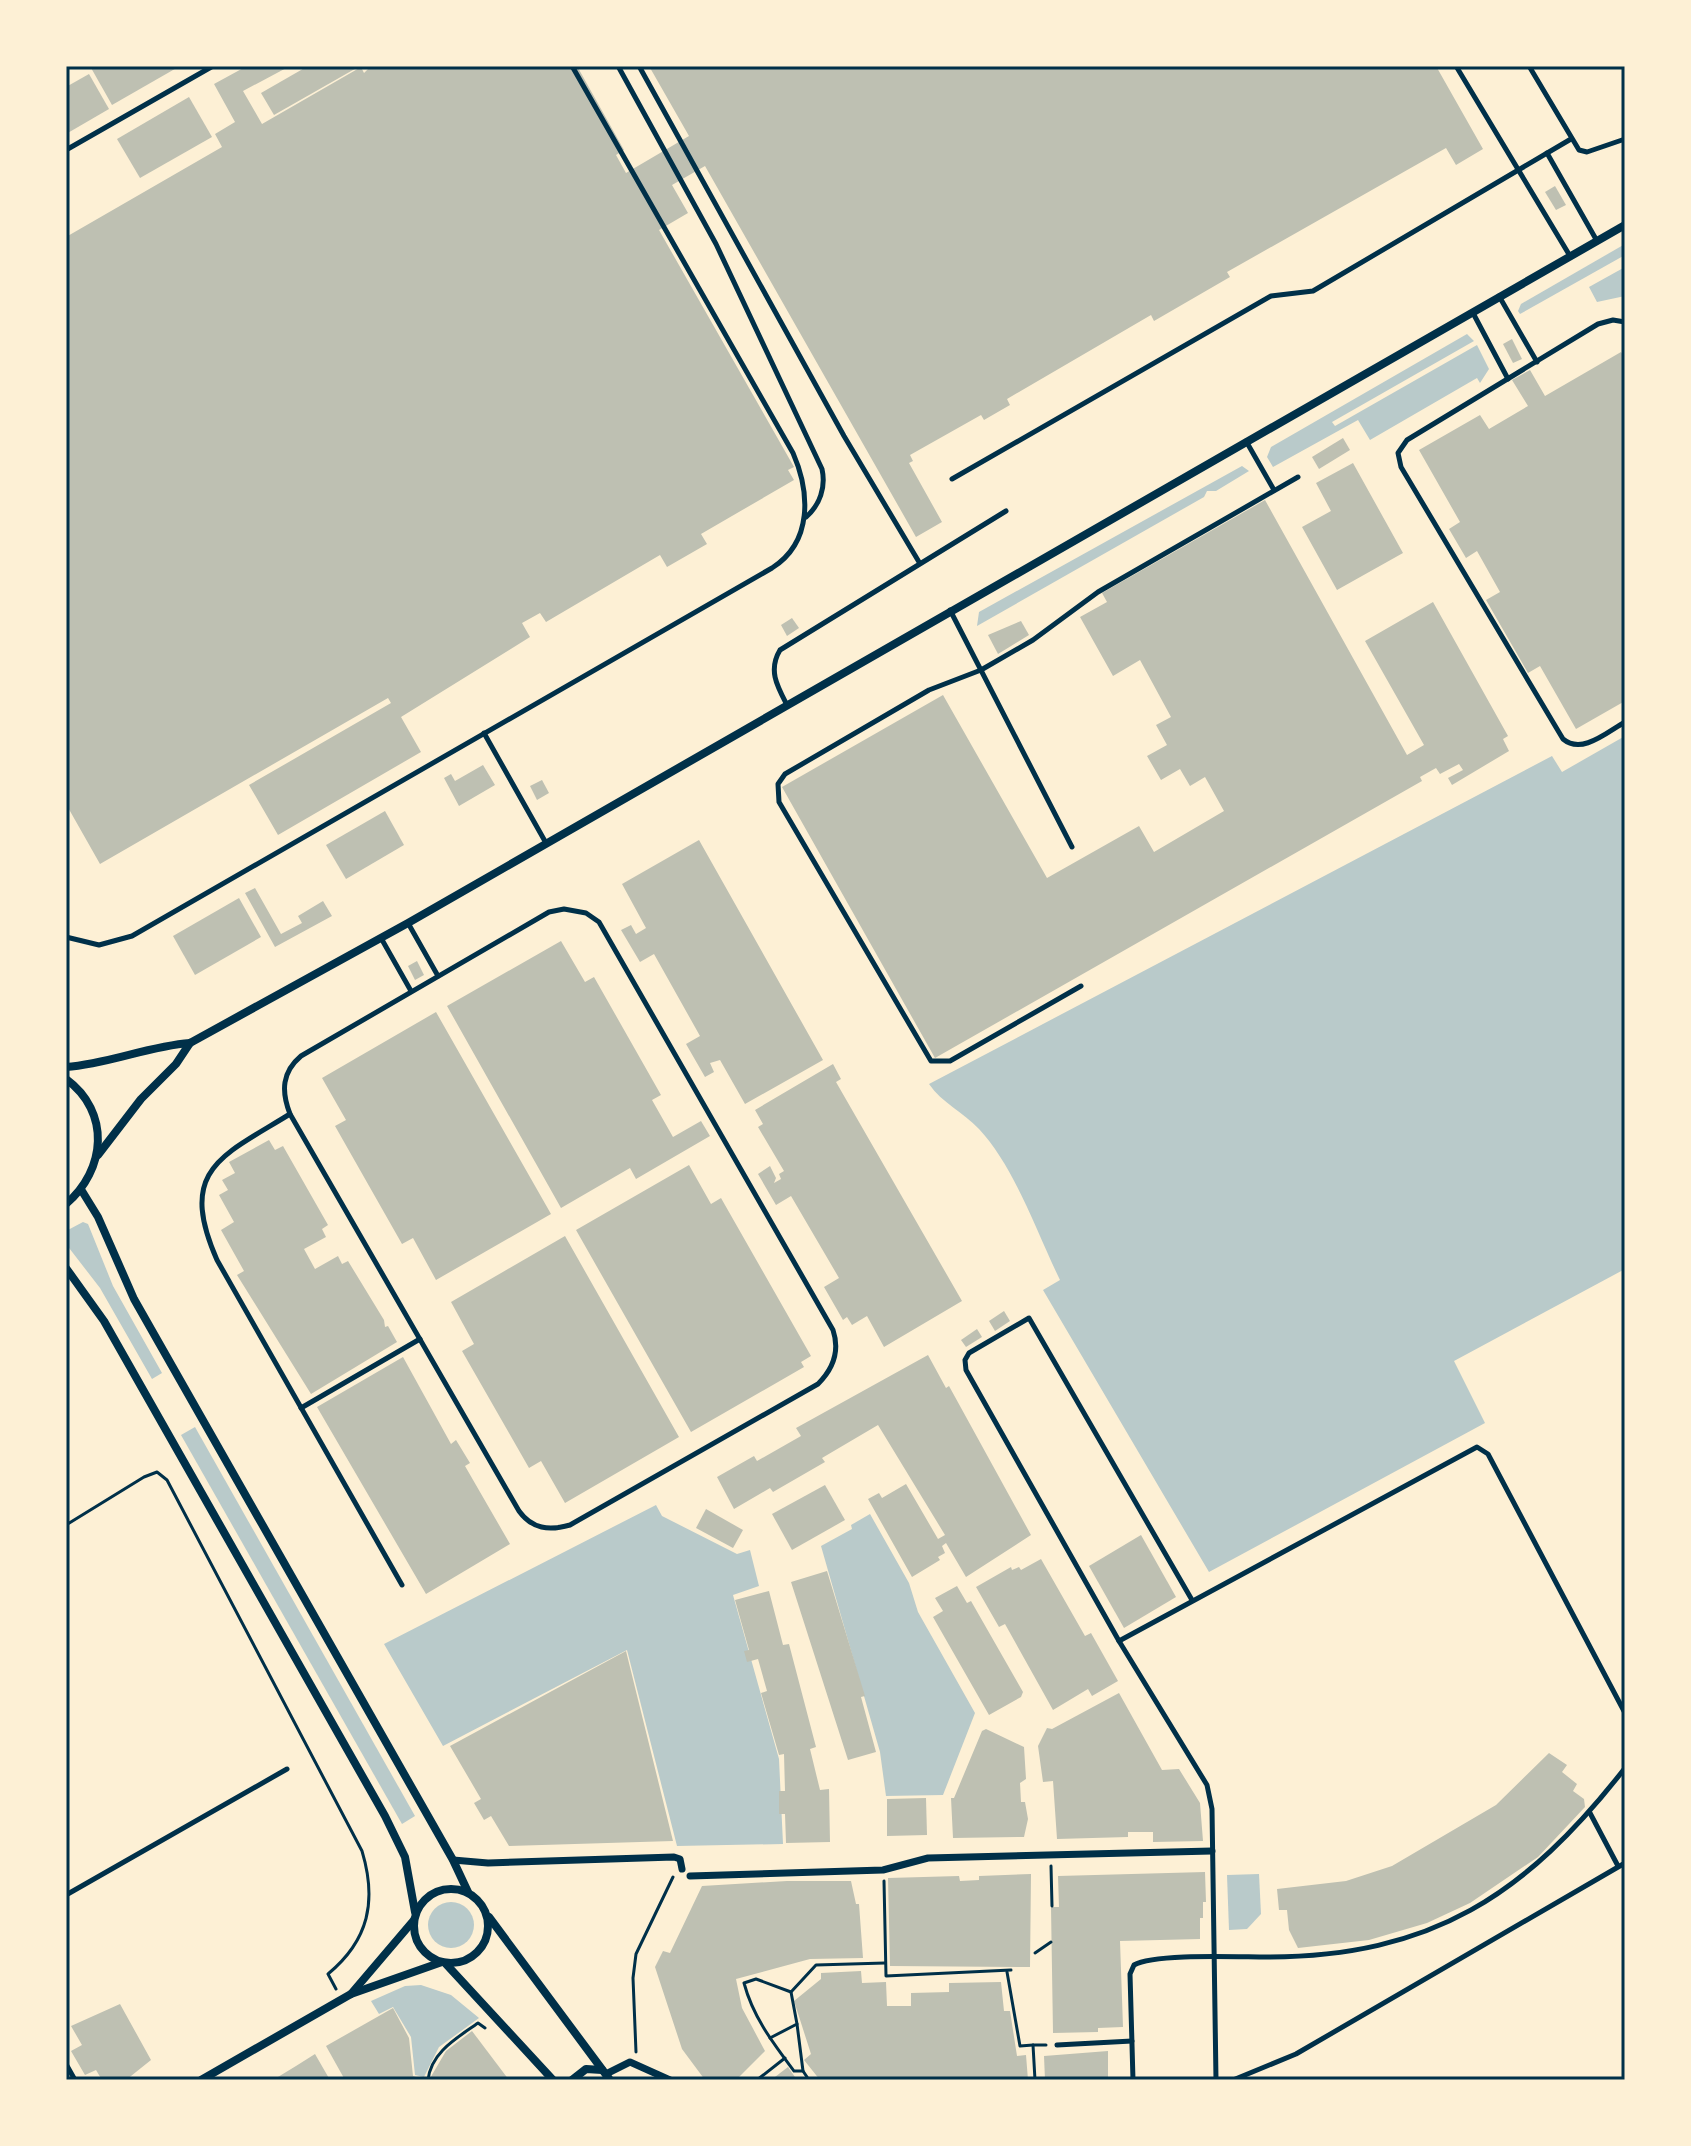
<svg xmlns="http://www.w3.org/2000/svg" width="1691" height="2146" viewBox="0 0 1691 2146" font-family="Montserrat,sans-serif">
<style>
.green{fill:#b9caca}
.building{fill:#bec0b2}
.lines{fill:none;stroke-linecap:round;stroke-linejoin:round}
.path{stroke:#003049;stroke-width:3}
.service{stroke:#003049;stroke-width:5}
.pedestrian{stroke:#003049;stroke-width:7}
.minor{stroke:#003049;stroke-width:8}
.neatline{fill:none;stroke:#003049;stroke-width:3}
</style>
<rect width="100%" height="100%" fill="#fdf0d5"/>
<g class="green">
<polygon points="1625,244 1625,255 1520,314 1518,311 1521,304"/>
<polygon points="1625,267 1625,296 1597,302 1589,287"/>
<polygon points="1467,334 1474,341 1332,422 1335,426 1477,345 1489,369 1480,383 1477,378 1370,440 1358,420 1273,467 1267,457 1271,447"/>
<polygon points="1242,466 1249,471 1216,491 1207,491 1204,497 977,626 979,612"/>
<path d="M1625,736V1269L1454,1361L1485,1423L1209,1572L1043,1290L1060,1280C1037,1233 1014,1166 979,1129C963,1112 942,1103 929,1084L1552,756L1562,772Z"/>
<polygon points="83,1222 88,1224 113,1286 162,1373 152,1379 100,1288 66,1244 66,1231"/>
<polygon points="195,1427 415,1816 402,1824 181,1435"/>
<polygon points="656,1505 662,1516 737,1554 750,1550 759,1586 733,1595 779,1759 783,1844 677,1846 627,1650 443,1746 384,1644"/>
<polygon points="870,1514 909,1583 918,1612 975,1713 943,1795 886,1796 880,1752 821,1546 852,1529 851,1525"/>
<polygon points="1259,1874 1261,1914 1247,1929 1229,1930 1227,1875"/>
<circle cx="451" cy="1925" r="23"/>
<polygon points="421,1985 451,1995 479,2018 439,2047 424,2077 415,2075 411,2037 393,2007 379,2014 371,2001 405,1986"/>
</g>
<g class="building">
<polygon points="90,66 180,66 112,105"/>
<polygon points="247,66 290,66 243,91 262,124 361,67 364,73 371,66 577,66 624,150 616,155 626,173 689,136 649,66 1436,66 1483,149 1456,165 1446,148 1227,272 1230,277 1154,321 1151,315 1007,399 1010,405 984,420 981,415 910,455 913,461 909,463 942,522 916,537 705,166 672,185 688,213 659,230 794,467 788,470 794,480 701,534 707,544 667,567 660,555 546,622 540,613 522,623 530,637 401,717 421,752 278,835 249,785 391,703 388,698 100,864 66,804 66,237 222,147 215,134 235,122 214,84"/>
<polygon points="308,66 360,66 274,115 261,93"/>
<polygon points="89,74 109,109 66,134 66,87"/>
<polygon points="189,97 212,137 140,178 117,139"/>
<polygon points="1555,186 1566,205 1556,210 1545,192"/>
<polygon points="1512,339 1522,359 1513,363 1503,344"/>
<polygon points="1621,352 1625,359 1625,701 1576,729 1540,666 1528,673 1486,600 1500,592 1477,551 1466,558 1449,529 1460,522 1419,450 1480,415 1489,429 1528,406 1512,380 1530,370 1545,396"/>
<polygon points="1343,438 1350,450 1319,469 1312,457"/>
<polygon points="1353,463 1403,553 1337,590 1302,527 1331,511 1316,483"/>
<polygon points="1265,500 1407,755 1424,745 1365,641 1433,602 1508,736 1503,739 1509,751 1452,785 1448,778 1463,770 1459,764 1440,774 1436,768 1420,777 1422,781 935,1058 782,787 943,695 1047,878 1139,826 1154,852 1224,811 1205,777 1190,786 1180,769 1161,780 1147,756 1167,745 1156,725 1171,717 1140,660 1113,676 1080,617 1107,602 1102,593"/>
<polygon points="792,618 799,628 787,636 781,625"/>
<polygon points="1021,621 1029,635 998,654 988,635"/>
<polygon points="483,765 495,785 459,806 444,778 451,774 455,781"/>
<polygon points="542,780 549,793 537,800 530,786"/>
<polygon points="385,811 404,845 346,879 326,845"/>
<polygon points="699,840 823,1060 745,1104 720,1060 710,1063 714,1072 705,1077 686,1044 700,1036 654,954 640,962 621,930 631,925 636,934 646,928 622,884"/>
<polygon points="255,888 281,934 302,923 298,916 323,901 332,916 275,947 245,893"/>
<polygon points="239,898 261,937 195,975 173,936"/>
<polygon points="561,941 585,982 594,977 661,1095 652,1100 673,1137 701,1121 710,1136 636,1179 630,1168 561,1208 447,1006"/>
<polygon points="417,961 424,975 415,980 408,966"/>
<polygon points="436,1012 551,1214 436,1280 413,1238 402,1244 335,1126 346,1120 322,1078"/>
<polygon points="833,1064 841,1079 836,1082 962,1301 884,1347 867,1316 852,1325 847,1317 843,1320 824,1287 839,1278 791,1196 776,1205 758,1174 770,1166 776,1178 774,1183 781,1179 779,1174 784,1171 758,1127 763,1124 755,1110"/>
<polygon points="269,1140 275,1150 283,1146 328,1225 322,1229 326,1237 304,1249 315,1269 338,1256 342,1264 348,1261 384,1320 385,1327 388,1326 397,1342 311,1394 237,1275 244,1271 221,1230 234,1222 219,1195 228,1190 222,1180 235,1173 229,1162"/>
<polygon points="689,1165 711,1204 721,1198 811,1356 801,1362 804,1367 691,1432 576,1230"/>
<polygon points="565,1236 679,1437 565,1503 541,1461 529,1468 462,1351 474,1344 451,1302"/>
<polygon points="1004,1311 1010,1321 995,1331 989,1321"/>
<polygon points="977,1329 982,1337 966,1347 961,1340"/>
<polygon points="928,1355 946,1388 949,1386 1031,1535 966,1577 946,1543 942,1546 945,1553 938,1557 940,1560 912,1577 868,1499 879,1493 882,1498 906,1484 938,1539 945,1535 878,1425 822,1458 825,1462 773,1492 770,1488 734,1509 717,1477 754,1456 757,1461 801,1436 796,1428"/>
<polygon points="403,1357 451,1444 456,1440 470,1463 465,1466 510,1544 426,1594 317,1407"/>
<polygon points="825,1485 845,1520 792,1550 772,1514"/>
<polygon points="706,1509 743,1530 733,1548 696,1528"/>
<polygon points="1141,1535 1176,1597 1124,1628 1089,1566"/>
<polygon points="1041,1559 1085,1636 1091,1633 1118,1681 1092,1696 1088,1689 1053,1710 1005,1624 999,1627 976,1587 1011,1567 1012,1570 1019,1567 1021,1570"/>
<polygon points="827,1571 865,1696 861,1697 876,1752 848,1760 791,1582"/>
<polygon points="957,1586 967,1603 971,1601 1023,1692 1021,1697 989,1715 933,1617 943,1611 935,1598"/>
<polygon points="769,1591 783,1645 789,1644 816,1747 810,1749 820,1790 829,1789 830,1842 786,1843 785,1814 779,1814 779,1791 785,1791 784,1754 779,1755 761,1693 767,1691 758,1659 747,1662 744,1651 749,1650 735,1600"/>
<polygon points="626,1651 673,1841 509,1846 491,1816 484,1820 474,1803 481,1799 450,1746"/>
<polygon points="1119,1693 1162,1770 1179,1769 1200,1803 1203,1841 1153,1842 1153,1832 1128,1832 1128,1837 1057,1839 1053,1781 1043,1782 1038,1746 1047,1728 1052,1729"/>
<polygon points="986,1729 1024,1747 1026,1779 1020,1783 1021,1802 1025,1802 1028,1819 1024,1837 953,1838 951,1798 954,1798 982,1731"/>
<polygon points="1549,1753 1567,1765 1562,1772 1577,1784 1573,1791 1584,1799 1585,1807 1538,1857 1470,1903 1427,1923 1369,1940 1298,1948 1289,1930 1287,1910 1279,1910 1277,1889 1346,1881 1392,1866 1496,1805"/>
<polygon points="926,1798 927,1835 887,1836 887,1799"/>
<polygon points="1205,1872 1206,1902 1203,1902 1203,1918 1200,1918 1200,1939 1120,1941 1123,2027 1098,2028 1098,2032 1053,2033 1051,1907 1059,1907 1058,1876"/>
<polygon points="1031,1874 1030,1967 890,1966 888,1878 959,1876 960,1881 979,1880 979,1876"/>
<polygon points="787,1881 851,1881 856,1904 859,1904 863,1958 810,1959 736,1979 742,2008 765,2051 736,2080 705,2080 682,2049 655,1967 663,1951 670,1953 702,1886"/>
<polygon points="861,1971 862,1983 886,1982 887,2006 911,2006 911,1993 949,1992 949,1983 1001,1982 1004,2011 1010,2011 1017,2056 1026,2055 1028,2080 820,2080 804,2060 811,2054 794,2001 821,1979 821,1973"/>
<polygon points="120,2004 151,2060 126,2080 102,2080 96,2070 85,2075 71,2051 82,2045 71,2026"/>
<polygon points="393,2008 409,2038 413,2076 425,2080 345,2080 326,2046"/>
<polygon points="472,2031 509,2080 429,2080 446,2051"/>
<polygon points="1108,2051 1108,2080 1045,2080 1044,2056"/>
<polygon points="315,2054 330,2080 273,2080 296,2066"/>
<polygon points="788,2067 797,2080 771,2080"/>
</g>
<g class="lines">
<g class="path">
<path d="M66,1525L144,1477L157,1472L167,1480L362,1851C377,1901 369,1940 328,1974L336,1989"/>
<polyline points="1051,1866 1052,1906"/>
<polyline points="884,1881 886,1976 1011,1970"/>
<polyline points="1035,1953 1051,1942"/>
<polyline points="1007,1972 1020,2046 1033,2045"/>
<path d="M791,1992L756,1979L744,1983C753,2017 773,2043 794,2071H803L809,2080"/>
<polyline points="797,2024 803,2071"/>
<polyline points="770,2038 797,2024 791,1992 816,1965 885,1963"/>
<polyline points="636,2052 633,1978 636,1954 673,1877"/>
<path d="M428,2080C431,2052 457,2038 478,2023L485,2028"/>
<polyline points="757,2080 785,2058"/>
<polyline points="1035,2080 1033,2045 1046,2045"/>
</g>
<g class="service">
<path d="M618,66L716,244L822,469C826,487 820,505 806,517"/>
<polyline points="639,66 844,436 919,562"/>
<polyline points="1456,66 1570,256"/>
<polyline points="1529,66 1579,150 1587,152 1625,139"/>
<polyline points="66,150 213,66"/>
<polyline points="1547,153 1597,241"/>
<polyline points="1499,296 1537,362"/>
<polyline points="1473,313 1508,379"/>
<path d="M1625,322L1613,320L1598,324L1407,440L1398,453L1401,467L1563,739C1582,755 1607,732 1625,722"/>
<polyline points="1246,441 1274,490"/>
<polyline points="952,479 1271,296 1313,291 1571,139"/>
<polyline points="950,610 1072,847"/>
<path d="M787,705C777,686 768,670 780,650L1006,511"/>
<polyline points="484,733 546,843"/>
<path d="M564,909L586,913L599,922L833,1330C840,1351 833,1369 818,1384L570,1525C549,1531 532,1529 519,1511L290,1114C281,1091 282,1072 301,1056L549,912Z"/>
<polyline points="408,923 438,976"/>
<path d="M66,937L99,945L132,936L772,568C813,542 810,492 793,453L572,66"/>
<polyline points="381,938 411,991"/>
<polyline points="1081,986 950,1061 931,1061 779,802 778,784 785,774 929,690 981,670 1033,640 1098,592 1298,477"/>
<path d="M290,1114C222,1156 177,1169 217,1260L402,1585"/>
<polyline points="301,1408 420,1339"/>
<polyline points="1192,1600 1029,1318 969,1353 965,1360 966,1370 1119,1641 1207,1785 1212,1809 1216,2080"/>
<polyline points="1119,1641 1477,1447 1488,1454 1625,1713"/>
<polyline points="1590,1813 1618,1866"/>
<polyline points="66,1895 287,1769"/>
<polyline points="1057,2045 1132,2041"/>
<polyline points="66,2064 75,2080"/>
<path d="M1133,2080L1130,1974L1134,1965C1154,1953 1239,1957 1266,1957C1432,1957 1526,1895 1625,1768"/>
<polyline points="1233,2080 1296,2054 1625,1863"/>
</g>
<g class="pedestrian">
<polyline points="453,1860 488,1863 674,1857 680,1859 682,1869"/>
<polyline points="690,1876 883,1870 928,1858 1212,1851"/>
<polyline points="606,2074 630,2062 670,2080"/>
</g>
<g class="minor">
<path d="M66,1067C109,1064 148,1046 190,1043L408,923L1625,225"/>
<path d="M66,1079C111,1112 106,1170 66,1204"/>
<polyline points="98,1155 141,1099 176,1064 190,1043"/>
<polyline points="82,1191 98,1217 134,1299 453,1860 468,1892"/>
<polyline points="66,1268 104,1321 385,1816 405,1857 415,1912"/>
<circle cx="451" cy="1926" r="37"/>
<polyline points="489,1917 610,2080"/>
<polyline points="446,1964 553,2080"/>
<polyline points="351,1994 414,1920"/>
<polyline points="201,2080 351,1994 442,1962"/>
<polyline points="572,2080 586,2069 602,2070"/>
</g>
</g>
<rect width="1691" height="2146" fill="none" stroke="#fdf0d5" stroke-width="136"/>
<rect x="68" y="68" width="1555" height="2010" class="neatline"/>
</svg>
